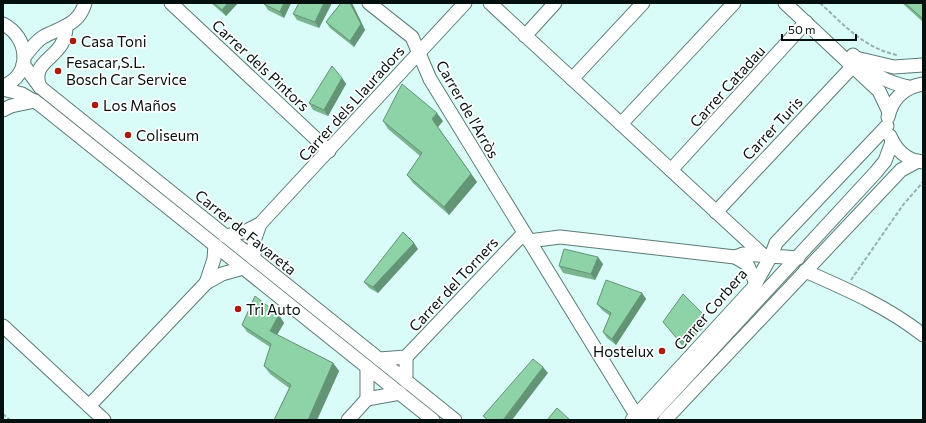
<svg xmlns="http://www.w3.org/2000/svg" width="926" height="423" viewBox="0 0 926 423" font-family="Commissioner,sans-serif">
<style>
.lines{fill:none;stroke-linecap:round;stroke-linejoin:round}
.minor-casing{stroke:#5c7b77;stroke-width:15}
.path{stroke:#96b1ad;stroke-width:2;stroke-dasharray:4 2;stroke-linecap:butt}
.minor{stroke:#fff;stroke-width:13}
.wall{fill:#7ab590}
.shaded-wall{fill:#639476}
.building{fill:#8ed3a8;stroke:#639476}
.poi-dot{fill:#ab1b0b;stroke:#fff;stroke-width:1.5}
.labels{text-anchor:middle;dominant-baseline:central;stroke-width:3.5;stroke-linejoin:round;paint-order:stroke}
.poi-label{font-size:15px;fill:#04100e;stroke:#fff;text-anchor:start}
.street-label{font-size:15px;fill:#04100e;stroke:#fff}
</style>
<rect width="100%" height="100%" fill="#dafcf8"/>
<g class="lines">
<defs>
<g id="minor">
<polyline points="171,3 329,151"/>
<polyline points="369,3 412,37 430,79 636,415"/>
<polyline points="490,3 763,255"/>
<polyline points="785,3 879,91 889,112"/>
<path d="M3,24C29,37 33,75 3,86"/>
<polyline points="525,36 555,3"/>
<path d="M853,55C871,73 884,82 909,87"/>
<path d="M24,57C30,50 35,42 43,37C61,27 79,25 85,3"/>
<polyline points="860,59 894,67 923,65"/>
<polyline points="23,64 40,87 455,420"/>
<polyline points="572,79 643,3"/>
<path d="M40,87C31,65 52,60 61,45C65,39 66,33 66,26"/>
<polyline points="3,89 22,94 39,104 433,420"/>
<polyline points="3,110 11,106 35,101"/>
<path d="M888,117C892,99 904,87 923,84"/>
<polyline points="621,124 734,3"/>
<path d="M890,136C896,150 907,161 923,162"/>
<polyline points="671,170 806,22"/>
<polyline points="716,212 853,66"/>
<polyline points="260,224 465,3"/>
<polyline points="225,236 244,232 260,224 254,241 254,259"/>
<polyline points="529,241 560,237 735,257 743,254 798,258"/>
<polyline points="215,245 214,259 206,283 222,274 243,268"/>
<polyline points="735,257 747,264 756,283"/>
<path d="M805,271C846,289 888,307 923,335"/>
<polyline points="3,326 104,420"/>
<polyline points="406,357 524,233"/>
<polyline points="379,359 406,357 406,381"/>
<polyline points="367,367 367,399 400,393"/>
<polyline points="89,406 206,283"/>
<polyline points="348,420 367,399"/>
<polyline points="632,420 753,288 771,256 776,243 887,126"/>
<polyline points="647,420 876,172 885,161 892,142"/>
<polyline points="665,420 901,170 918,161"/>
</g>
</defs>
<use href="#minor" class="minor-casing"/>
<g class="path">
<path d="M820,3C844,25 864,48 897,55"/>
<polyline points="851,280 903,205 923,182"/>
<polyline points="3,414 10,420"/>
</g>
<use href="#minor" class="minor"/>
</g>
<g class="wall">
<polygon points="211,3 238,3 226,16"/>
<polygon points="291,3 284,18 268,10 264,4"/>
<polygon points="299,3 332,3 319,28 297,20 293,14"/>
<polygon points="341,3 352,3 365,30 354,47 330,28 326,22"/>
<polygon points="902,3 923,3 923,22"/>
<polygon points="342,78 346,84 328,116 313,110 309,103"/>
<polygon points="383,121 443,121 438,127 477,182 449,215 413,183 407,175 420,156 388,129"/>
<polygon points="418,249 378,293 369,288 364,282"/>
<polygon points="603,264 595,280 563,273 559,266"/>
<polygon points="642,293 646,299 616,345 607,338 603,332 610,316 602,310 597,304"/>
<polygon points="279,315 284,323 277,335 333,363 339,371 317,420 274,420 289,388 270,374 264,366 270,347 247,332 242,325"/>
<polygon points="705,316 709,322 684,348 668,328 663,322"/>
</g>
<g class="shaded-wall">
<polygon points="228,3 238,3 226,16 222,10"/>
<polygon points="284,3 291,3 284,18 280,12"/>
<polygon points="324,3 332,3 319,28 315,22"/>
<polygon points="350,3 352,3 365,30 354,47 350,41"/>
<polygon points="342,78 346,84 328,116 324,110"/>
<polygon points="437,113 443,121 438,127 432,119"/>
<polygon points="471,174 477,182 449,215 444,207"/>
<polygon points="414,243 418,249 378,293 373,287"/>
<polygon points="598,257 603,264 595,280 591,274"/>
<polygon points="642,293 646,299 616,345 612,339"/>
<polygon points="279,315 284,323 275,338 270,331"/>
<polygon points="333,363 339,371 317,420 308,420"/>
<polygon points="543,367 548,373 512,420 503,420"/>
</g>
<g class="building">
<polygon points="214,3 228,3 222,10"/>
<polygon points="264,3 284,3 280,12 264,4"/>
<polygon points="299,3 324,3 315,22 293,14"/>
<polygon points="341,3 350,3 361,24 350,41 326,22"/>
<polygon points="905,3 923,3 923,19"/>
<polygon points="332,66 342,78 324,110 309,103"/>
<polygon points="402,84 437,113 432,119 471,174 444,207 407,175 422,153 383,121"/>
<polygon points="403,232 414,243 373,287 364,282"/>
<polygon points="564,249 598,257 591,274 559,266"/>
<polygon points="606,280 642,293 612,339 603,332 611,313 597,304"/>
<polygon points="683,294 705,316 680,342 663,322"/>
<polygon points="255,296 279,315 270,331 333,363 308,420 274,420 291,385 264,366 271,344 242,325"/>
<polygon points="533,359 543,367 503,420 488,420 483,416"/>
<polygon points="557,408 570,420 547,420"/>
</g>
<g class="poi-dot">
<circle cx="73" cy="41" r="4"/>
<circle cx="58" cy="71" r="4"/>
<circle cx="95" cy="105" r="4"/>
<circle cx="128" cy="135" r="4"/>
<circle cx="238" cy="309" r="4"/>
<circle cx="662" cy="351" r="4"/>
</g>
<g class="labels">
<g class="poi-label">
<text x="81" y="41">Casa Toni</text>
<text x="66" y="62">Fesacar,S.L.<tspan x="66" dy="17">Bosch Car Service</tspan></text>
<text x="103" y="105">Los Maños</text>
<text x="136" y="135">Coliseum</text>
<text x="246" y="309">Tri Auto</text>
<text x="654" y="351" text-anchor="end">Hostelux</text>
</g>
<g class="street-label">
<text transform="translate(261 65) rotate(43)">Carrer dels Pintors</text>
<text transform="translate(727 86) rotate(-48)">Carrer Catadau</text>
<text transform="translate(351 103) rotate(-48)">Carrer dels Llauradors</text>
<text transform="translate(468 109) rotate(60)">Carrer de l'Arròs</text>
<text transform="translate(772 128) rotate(-47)">Carrer Turis</text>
<text transform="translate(246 232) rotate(39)">Carrer de Favareta</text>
<text transform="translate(453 284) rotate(-47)">Carrer del Torners</text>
<text transform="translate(710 309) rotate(-49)">Carrer Corbera</text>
</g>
</g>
<rect width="926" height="423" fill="none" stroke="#04100e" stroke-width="8"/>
<path d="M782 34v6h74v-6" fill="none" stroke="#04100e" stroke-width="2"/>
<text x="788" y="34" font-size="12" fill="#04100e" stroke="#ffffff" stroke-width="3" paint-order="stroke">50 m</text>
</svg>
